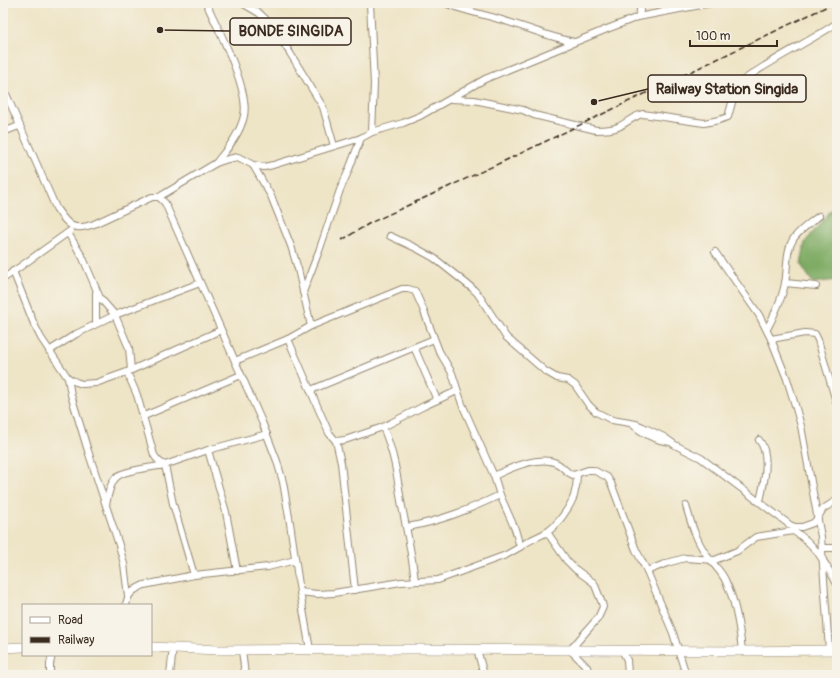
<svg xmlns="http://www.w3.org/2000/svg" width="840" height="678" viewBox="0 0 840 678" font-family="Pangolin,sans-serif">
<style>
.forest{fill:#7daa62;stroke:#5c6a40}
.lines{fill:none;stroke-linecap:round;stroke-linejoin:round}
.street-casing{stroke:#948772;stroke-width:8}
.secondary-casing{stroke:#948772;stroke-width:10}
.street{stroke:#fff;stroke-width:6}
.secondary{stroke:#fff;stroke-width:9}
.rail{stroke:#3b2a1e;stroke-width:1.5;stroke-dasharray:6 3;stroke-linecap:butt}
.leader{fill:none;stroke:#3b2a1e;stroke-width:1.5}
.callout-dot{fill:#3b2a1e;stroke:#f7f3e8;stroke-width:1.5}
.callout{fill:#f7f3e8;stroke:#3b2a1e;stroke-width:1.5}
.callout-label{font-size:15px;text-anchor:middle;font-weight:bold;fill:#3b2a1e}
</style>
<rect width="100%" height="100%" fill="#f7f3e8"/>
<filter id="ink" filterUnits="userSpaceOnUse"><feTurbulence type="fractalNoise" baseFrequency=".025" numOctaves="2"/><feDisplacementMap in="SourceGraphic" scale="8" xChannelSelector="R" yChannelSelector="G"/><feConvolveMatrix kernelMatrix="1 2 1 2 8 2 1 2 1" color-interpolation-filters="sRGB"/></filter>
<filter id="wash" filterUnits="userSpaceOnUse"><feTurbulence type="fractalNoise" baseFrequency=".012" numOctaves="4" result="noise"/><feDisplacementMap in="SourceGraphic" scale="16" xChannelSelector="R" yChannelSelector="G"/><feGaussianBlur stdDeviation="0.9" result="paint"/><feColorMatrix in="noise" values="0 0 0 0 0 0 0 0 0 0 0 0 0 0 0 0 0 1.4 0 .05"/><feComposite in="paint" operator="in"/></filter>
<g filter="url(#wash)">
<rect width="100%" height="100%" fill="#eee4c6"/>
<polygon class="forest" points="837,203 837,280 813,283 801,265 805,242"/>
</g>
<g filter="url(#ink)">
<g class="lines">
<defs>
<g id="street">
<path d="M206,3C218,28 250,90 244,116C240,134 227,149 216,163"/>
<polyline points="242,3 259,13 272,25 290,53 323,107 334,146"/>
<polyline points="370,3 374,84 372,132"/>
<path d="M445,3C464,11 483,14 502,20C526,27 549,37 574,42"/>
<polyline points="638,17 640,11 641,3"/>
<path d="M3,87L56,208C68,225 72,232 94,224L152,197H159L165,203L262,422L277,461L283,482L290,523L300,592L310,650"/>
<path d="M451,99L474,100L523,110L534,115L596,130C603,130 611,130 618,127C627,123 633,116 643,114L704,123L719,120L728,117L736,88L741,82C771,59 806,44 837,23"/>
<polyline points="3,132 19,126"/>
<polyline points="253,165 264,167 273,165 361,138 372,132 403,123 420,116 485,79 607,29 638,17 711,3"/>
<polyline points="159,197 216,163 228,159 238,157 253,165 271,196 291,246 298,269 311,326"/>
<polyline points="68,233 83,258 100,298 115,315 200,283"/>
<polyline points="390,236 416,248 434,258 472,288 478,294 506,337 545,371 557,378 568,380 575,385 588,404 596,412 612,420 636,424 643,427 664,437 675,445 701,458 790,525 795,527 802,527 813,523 817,519 823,509 837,500"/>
<polyline points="715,252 759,315 771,339 787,379 795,405 801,426 821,537 829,650"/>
<polyline points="13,271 34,324 41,338 68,378 76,382 82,384 96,383 127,372 221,330"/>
<polyline points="3,279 70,231"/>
<polyline points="785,283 816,286"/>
<polyline points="303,292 319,251 340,190 348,172 361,138"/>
<polyline points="96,323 96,293"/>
<path d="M767,329C773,318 783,296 785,283C788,269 785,251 794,238C801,229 810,223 819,216"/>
<polyline points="288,339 329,433 336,441 345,440 383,427 424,406 457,391"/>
<polyline points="771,339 805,333 815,334 818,340 837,405"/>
<polyline points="414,347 437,400"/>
<polyline points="49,351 76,334 115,315 129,348 131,370"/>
<polyline points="235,361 288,339 311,326 402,289 408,289 415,291 423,309 439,351 452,373 462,404 494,476 500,495 515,529 520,547 506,555 438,580 401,582 334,593 317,594 300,592"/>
<path d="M127,372L137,395L154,455C157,460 160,463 165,465L208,450L267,434"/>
<polyline points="68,378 71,395 88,451 119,545 124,564 128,596"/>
<polyline points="311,390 434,339"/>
<polyline points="144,416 241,375"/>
<path d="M632,424C644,435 655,440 670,442"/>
<path d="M383,427C394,453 397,474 401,501C406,528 412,554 415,581"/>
<path d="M759,440C771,454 764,484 760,501"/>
<polyline points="336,441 341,463 355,590"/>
<polyline points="208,450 226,512 237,571"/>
<path d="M494,476C510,468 541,454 558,464C563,467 567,473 573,475L588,470H593L607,477L611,483L636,550L647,571L673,633L686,675"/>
<path d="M106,505C108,496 110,481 118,476C125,470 155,467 165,465L173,504L194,575"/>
<path d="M686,506C691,523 696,540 706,554C712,564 722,571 726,582C735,600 740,631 742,651"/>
<path d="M407,527C441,521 468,510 500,495"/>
<polyline points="547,532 567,561 575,569 594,583 602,603 603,607 598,618 570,650 587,667 589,675"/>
<path d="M520,547C530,539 537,538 547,532C557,526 570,507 574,496C576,489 577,482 577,475"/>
<polyline points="822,548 837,548"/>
<path d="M647,571L667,563L685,558L715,560L737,551L756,537L793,531C814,542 826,564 837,584"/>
<path d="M126,605C128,593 133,590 144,585L194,575L268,567L295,560"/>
<polyline points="477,649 484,675"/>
<polyline points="242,650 245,675"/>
<polyline points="622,650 627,660 628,675"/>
<polyline points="50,675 50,664 52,655"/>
<polyline points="170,675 173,647"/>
</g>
<g id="secondary">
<polyline points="151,647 219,650 416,649 742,651 837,650"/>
<polyline points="3,648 23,647"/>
</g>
</defs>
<use href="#street" class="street-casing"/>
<use href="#secondary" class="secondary-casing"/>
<use href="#street" class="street"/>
<use href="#secondary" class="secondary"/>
<polyline class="rail" points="342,240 370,223 513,157 834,3"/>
</g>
</g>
<path class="leader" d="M160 30L230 31M594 102L648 89"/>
<g class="callout-dot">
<circle cx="160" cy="30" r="4"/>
<circle cx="594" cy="102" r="4"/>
</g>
<g class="callout">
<rect x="230" y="18" width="121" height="27" rx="4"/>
<rect x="648" y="75" width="158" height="27" rx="4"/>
</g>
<g class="callout-label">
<text x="291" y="36">BONDE SINGIDA</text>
<text x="727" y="94">Railway Station Singida</text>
</g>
<rect width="840" height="678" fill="none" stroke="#f7f3e8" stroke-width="16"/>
<rect x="22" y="604" width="130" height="52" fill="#f7f3e8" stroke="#aca397"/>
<rect x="30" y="617" width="20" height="6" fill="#ffffff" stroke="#aca397"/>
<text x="58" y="624" font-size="12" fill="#3b2a1e">Road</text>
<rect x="30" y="637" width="20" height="6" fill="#3b2a1e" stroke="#aca397"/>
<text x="58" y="644" font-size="12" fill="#3b2a1e">Railway</text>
<path d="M690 40v6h87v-6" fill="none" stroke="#3b2a1e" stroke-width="2"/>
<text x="696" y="40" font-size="12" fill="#3b2a1e" stroke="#f7f3e8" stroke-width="3" paint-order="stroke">100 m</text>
</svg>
